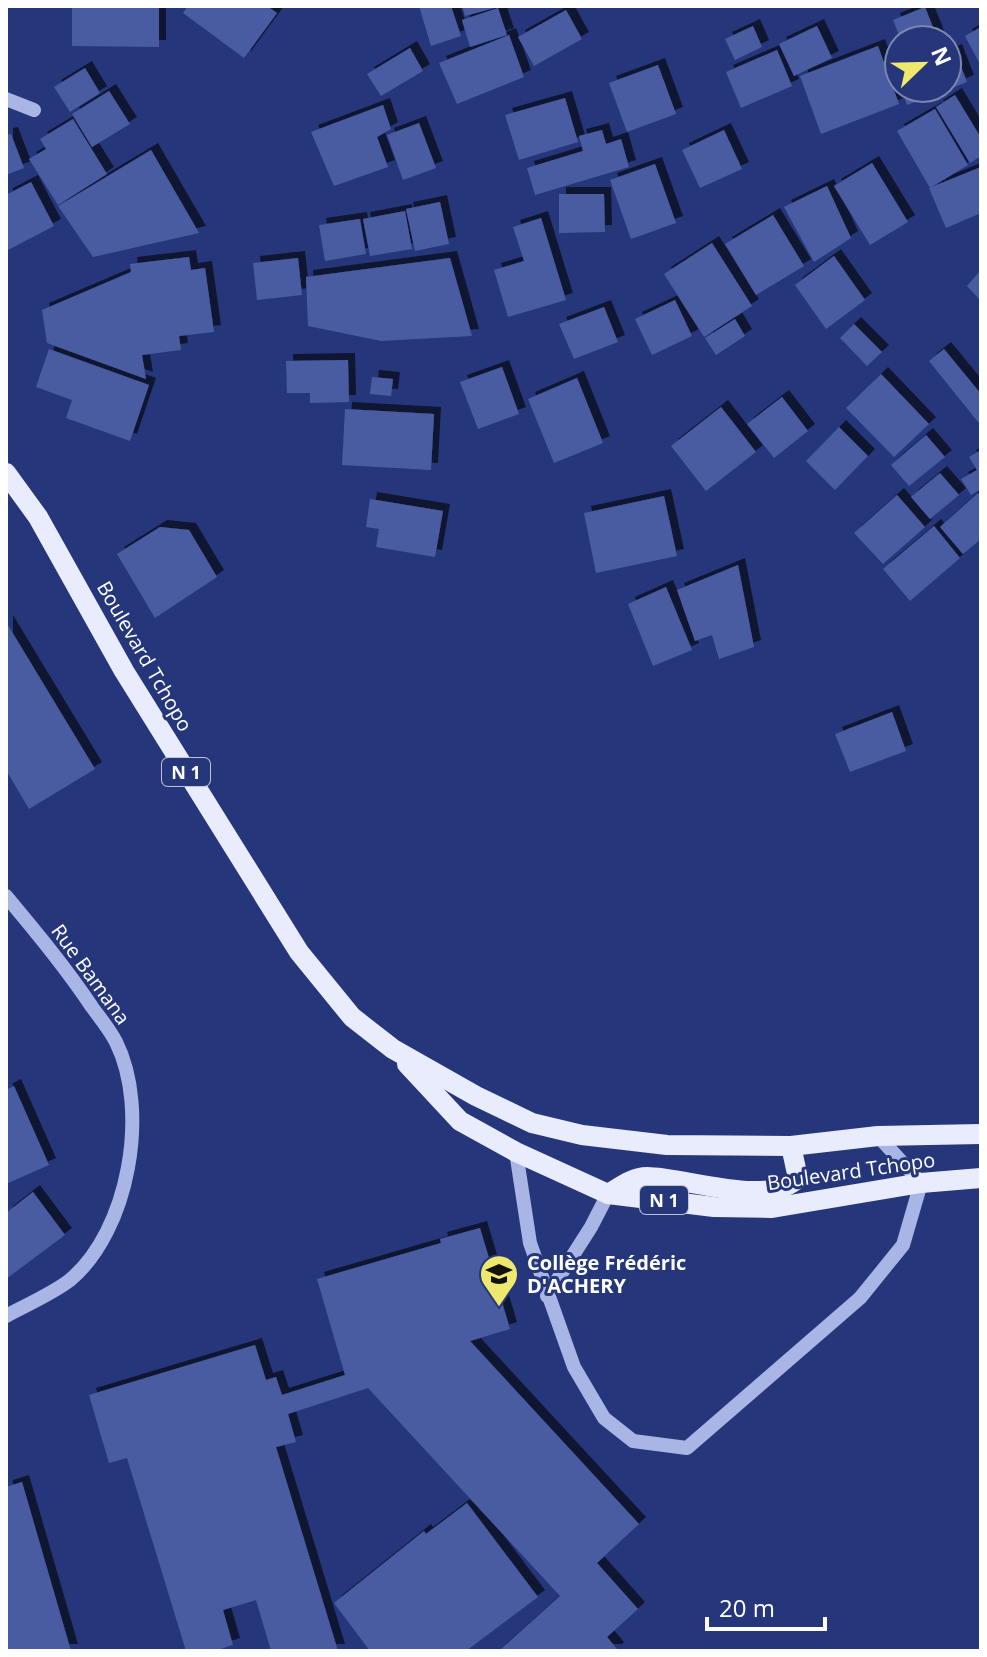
<svg xmlns="http://www.w3.org/2000/svg" width="987" height="1657" viewBox="0 0 987 1657" font-family="'Open Sans',sans-serif">
<style>
.building{fill:#495ca2;filter:url(#shadow)}
.lines{fill:none;stroke-linecap:round;stroke-linejoin:round}
.minor{stroke:#a9b5e4;stroke-width:14}
.major{stroke:#e9ecfc;stroke-width:20}
.labels{text-anchor:middle;dominant-baseline:central;stroke-width:6;stroke-linejoin:round;paint-order:stroke}
.shield{fill:#25367b;stroke:#bec3d7;stroke-width:2}
.shield-label{font-size:18px;font-weight:bold;fill:#fff}
.street-label{font-size:20px;fill:#fff;stroke:#25367b}
.poi-label{font-size:20px;font-weight:bold;fill:#fff;stroke:#25367b;text-anchor:start}
</style>
<defs>
<filter id="shadow"><feDropShadow dx="7" dy="-7" stdDeviation="0" flood-color="#0009"/></filter>
</defs>
<rect width="100%" height="100%" fill="#25367b"/>
<g class="building">
<polygon points="72,6 159,6 159,47 72,46"/>
<polygon points="188,6 267,6 277,13 244,58 183,13"/>
<polygon points="419,6 451,6 461,36 431,46"/>
<polygon points="462,6 498,6 498,7 465,16"/>
<polygon points="925,7 938,40 901,40 893,20"/>
<polygon points="498,8 507,35 470,47 462,20"/>
<polygon points="566,10 582,39 534,66 518,37"/>
<polygon points="753,26 762,47 735,60 725,39"/>
<polygon points="817,26 832,58 794,76 779,44"/>
<polygon points="981,27 981,66 965,36"/>
<polygon points="509,35 524,77 457,104 439,63"/>
<polygon points="878,46 899,104 821,134 800,76"/>
<polygon points="410,48 423,71 381,96 367,74"/>
<polygon points="777,50 792,86 741,108 726,72"/>
<polygon points="955,51 967,82 907,105 901,88 947,88 947,54"/>
<polygon points="658,65 676,114 627,132 609,83"/>
<polygon points="85,68 100,93 70,112 54,87"/>
<polygon points="109,91 130,124 92,147 72,114"/>
<polygon points="955,95 981,138 981,156 970,163 936,107"/>
<polygon points="565,98 578,142 519,160 505,115"/>
<polygon points="383,105 391,129 377,137 388,167 334,186 311,132"/>
<polygon points="935,109 968,165 930,188 897,131"/>
<polygon points="73,119 107,174 58,205 29,159 46,149 40,139"/>
<polygon points="419,123 436,168 403,180 387,135"/>
<polygon points="602,130 606,144 621,139 629,167 535,195 527,168 583,151 579,136"/>
<polygon points="724,130 742,169 700,188 682,150"/>
<polygon points="11,134 24,168 6,175 6,135"/>
<polygon points="151,150 199,233 93,257 58,206"/>
<polygon points="872,163 908,222 870,245 834,186"/>
<polygon points="655,164 676,223 631,239 610,180"/>
<polygon points="981,167 981,213 946,228 929,188"/>
<polygon points="31,182 54,226 6,251 6,195"/>
<polygon points="827,186 851,238 814,262 784,207"/>
<polygon points="559,194 604,194 605,232 559,233"/>
<polygon points="440,202 449,244 415,251 406,209"/>
<polygon points="405,211 412,249 370,256 363,219"/>
<polygon points="773,215 804,266 756,295 725,244"/>
<polygon points="541,218 566,300 508,317 494,270 524,261 513,227"/>
<polygon points="360,219 366,254 325,261 319,225"/>
<polygon points="712,243 752,306 704,337 664,274"/>
<polygon points="834,256 865,300 826,329 795,285"/>
<polygon points="189,257 191,270 205,268 214,332 179,336 181,350 142,355 146,379 47,343 42,310 131,272 130,264"/>
<polygon points="298,258 302,295 257,300 253,263"/>
<polygon points="450,258 472,336 381,341 308,326 306,277"/>
<polygon points="981,270 981,301 967,286"/>
<polygon points="675,300 692,336 652,355 635,319"/>
<polygon points="604,307 618,342 574,359 559,324"/>
<polygon points="735,319 745,336 716,355 705,338"/>
<polygon points="854,324 882,352 867,366 840,338"/>
<polygon points="49,349 149,385 130,441 66,418 72,400 36,387"/>
<polygon points="944,349 981,394 981,420 978,422 929,361"/>
<polygon points="348,360 349,402 310,403 310,393 287,393 286,361"/>
<polygon points="502,367 519,414 478,429 460,382"/>
<polygon points="881,374 929,424 894,457 846,408"/>
<polygon points="372,377 393,379 391,396 370,394"/>
<polygon points="577,378 603,443 554,463 528,399"/>
<polygon points="782,397 808,431 774,458 747,424"/>
<polygon points="721,407 756,452 706,491 671,446"/>
<polygon points="345,409 434,414 431,470 342,465"/>
<polygon points="839,427 868,456 835,490 806,461"/>
<polygon points="926,435 945,457 909,486 891,465"/>
<polygon points="981,450 981,489 971,495 961,479 977,470 969,457"/>
<polygon points="940,473 959,495 930,519 911,497"/>
<polygon points="978,493 981,497 981,539 963,554 940,527"/>
<polygon points="897,495 925,527 883,564 854,533"/>
<polygon points="664,496 677,556 596,573 584,513"/>
<polygon points="370,499 443,511 435,557 376,547 379,529 366,527"/>
<polygon points="934,526 960,558 910,601 883,569"/>
<polygon points="160,527 189,530 217,577 155,618 117,554"/>
<polygon points="738,565 754,647 719,659 712,635 695,641 677,590"/>
<polygon points="666,587 692,650 653,666 628,604"/>
<polygon points="6,622 95,769 29,809 6,770"/>
<polygon points="892,712 906,751 850,772 835,734"/>
<polygon points="14,1086 49,1165 6,1184 6,1090"/>
<polygon points="33,1192 65,1235 6,1279 6,1213"/>
<polygon points="480,1228 510,1329 470,1341 639,1524 597,1563 638,1609 607,1637 617,1649 615,1651 499,1651 560,1596 368,1388 288,1414 296,1442 276,1447 338,1651 271,1651 256,1600 223,1610 233,1645 214,1651 186,1651 127,1458 109,1463 89,1395 255,1345 266,1380 276,1377 282,1395 345,1375 317,1279 441,1243 440,1239"/>
<polygon points="22,1482 71,1651 6,1651 6,1487"/>
<polygon points="467,1503 538,1597 466,1651 370,1651 334,1603 424,1531 426,1534"/>
</g>
<g class="lines">
<g class="minor">
<polyline points="6,99 34,110"/>
<path d="M6,896C36,932 66,968 92,1007C100,1018 110,1030 116,1042C150,1110 129,1231 70,1280C52,1294 26,1305 6,1316"/>
<polyline points="516,1152 530,1243 574,1367 604,1418 633,1441 687,1448 860,1298 903,1245 921,1183 878,1136"/>
<polyline points="547,1296 591,1227 608,1194"/>
</g>
<g class="major">
<polyline points="6,473 38,517 124,671 299,952 352,1017 393,1049 476,1096 532,1123 582,1135 667,1145 791,1146 878,1136 981,1134"/>
<polyline points="407,1064 460,1121 516,1152 608,1194 714,1207 772,1208 921,1183 981,1178"/>
<path d="M608,1194C620,1187 633,1177 647,1177C684,1177 769,1208 798,1178L791,1146"/>
</g>
</g>
<defs>
<symbol id="school-pin" viewBox="-11 -11 22 30"><path d="M0 17L-7.5 6A9.5 9.5 0 1 1 7.5 6Z" fill="#eee86d" stroke="#25367b"/><path d="M0-5L7-2L0 1L-7-2ZM-4 1L0 2.5L4 1V4Q0 6-4 4Z" fill="#111"/></symbol>
</defs>
<g fill-rule="evenodd">
<use href="#school-pin" x="477" y="1252" width="44" height="60"/>
</g>
<g class="labels">
<g class="shield">
<rect x="162" y="758" width="48" height="28" rx="6"/>
<rect x="640" y="1186" width="48" height="28" rx="6"/>
</g>
<g class="shield-label">
<text x="186" y="772">N 1</text>
<text x="664" y="1200">N 1</text>
</g>
<g class="street-label">
<text transform="translate(145 656) rotate(60)">Boulevard Tchopo</text>
<text transform="translate(91 974) rotate(54)">Rue Bamana</text>
<text transform="translate(851 1171) rotate(-8)">Boulevard Tchopo</text>
</g>
<g class="poi-label">
<text x="527" y="1262">Collège Frédéric<tspan x="527" dy="23">D'ACHERY</tspan></text>
</g>
</g>
<rect width="987" height="1657" fill="none" stroke="#ffffff" stroke-width="16"/>
<g transform="translate(923 64) rotate(67)"><circle r="38" fill="#25367b" stroke="#7c86b0" stroke-width="2"/>
<path d="M0-6L14 30L0 20L-14 30Z" fill="#eee86d"/>
<text y="-12" font-size="22" font-weight="bold" text-anchor="middle" fill="#ffffff">N</text>
</g>
<path d="M707 1617v12h118v-12" fill="none" stroke="#ffffff" stroke-width="4"/>
<text x="719" y="1617" font-size="24" fill="#ffffff" stroke="#25367b" stroke-width="6" paint-order="stroke">20 m</text>
</svg>
